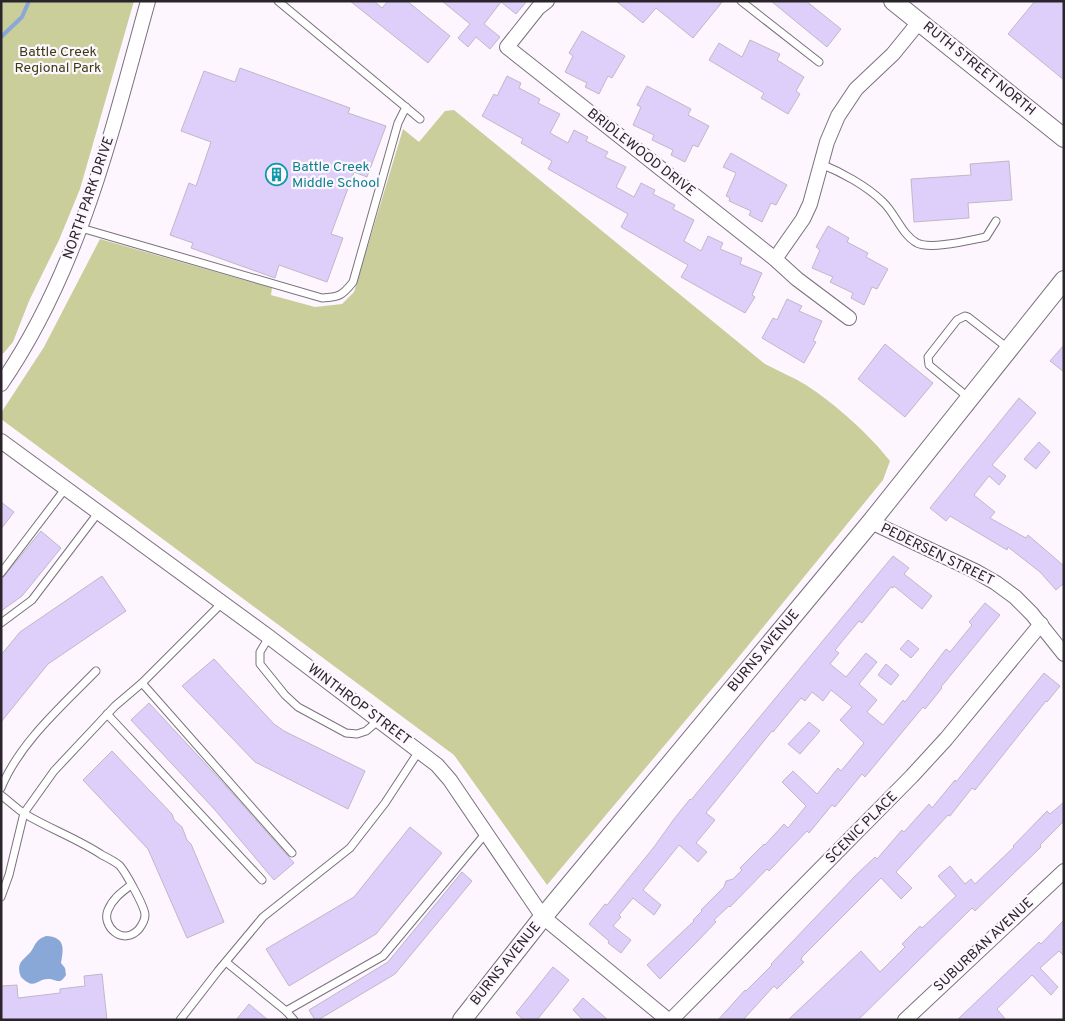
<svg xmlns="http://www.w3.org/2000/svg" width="1065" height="1021" viewBox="0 0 1065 1021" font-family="Overpass,sans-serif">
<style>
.green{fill:#c9ce9a}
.water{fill:#89a7d7}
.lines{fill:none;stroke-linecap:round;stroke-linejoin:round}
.stream{stroke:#89a7d7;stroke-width:4}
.building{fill:#decefa;stroke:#beb9c8}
.service-casing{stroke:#7b717d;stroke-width:9}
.minor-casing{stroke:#7b717d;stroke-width:16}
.tertiary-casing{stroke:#7b717d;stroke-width:20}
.service{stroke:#fff;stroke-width:7}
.minor{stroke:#fff;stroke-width:14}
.tertiary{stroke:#fff;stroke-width:18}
.labels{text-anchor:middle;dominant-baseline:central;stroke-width:4.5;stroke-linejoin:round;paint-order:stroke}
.park-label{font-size:14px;fill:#3b3d10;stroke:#fef6ff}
.street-label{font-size:14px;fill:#29252a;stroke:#fef6ff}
.culture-label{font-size:14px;fill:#0d838f;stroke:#fef6ff;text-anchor:start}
</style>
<rect width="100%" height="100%" fill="#fef6ff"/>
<g class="green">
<polygon points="1,1 134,1 80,189 59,240 29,301 13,342 1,356"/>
<path d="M454,110L765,364C778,371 793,377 806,385C835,404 869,434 890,461L883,480L733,664L547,885L454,755L1,419V413L44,347L100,239L272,288L271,295L315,307L342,304L354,292L403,129L419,142L445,111Z"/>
</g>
<path class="water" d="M46,936C65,937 64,948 61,963L65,968L66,975C59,986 57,979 48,979C36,979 35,991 21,977C15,961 25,960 32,950C36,943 37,939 46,936Z"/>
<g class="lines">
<polyline class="stream" points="1,37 22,17 29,1"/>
</g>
<g class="building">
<polygon points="350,1 374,1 382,8 388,1 407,1 450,36 428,63"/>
<polygon points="442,1 527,1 516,14 501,2 484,24 500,37 490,49 476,37 468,47 458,38 470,24"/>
<polygon points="616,1 723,1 693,38 656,8 643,23"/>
<polygon points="771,1 806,1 841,29 827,47"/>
<polygon points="1035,1 1064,1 1064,80 1008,34"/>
<polygon points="582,31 625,56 612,78 608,76 599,94 585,87 587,83 565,72 573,56 569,53"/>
<polygon points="750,40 780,54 777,60 804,77 796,91 800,94 788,114 761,98 764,93 709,60 719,43 742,57"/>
<polygon points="240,68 350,108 348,113 386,126 367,177 354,172 331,234 343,238 327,282 279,265 275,278 191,248 193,243 170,235 189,183 196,186 211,142 181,131 204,71 235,82"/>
<polygon points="507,76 521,83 519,88 540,99 538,103 560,114 550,133 568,143 574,130 588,137 586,141 608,152 605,157 626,167 616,187 634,197 641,183 655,190 653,194 675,205 673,209 694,220 684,241 701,251 708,236 723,243 720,249 742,258 740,264 762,273 752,295 755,297 745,313 681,277 688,265 621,227 628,214 548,169 552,161 521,143 523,139 482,116 494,94 497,96"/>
<polygon points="647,86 691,109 688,115 709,126 698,147 693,145 685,162 671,155 673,150 652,140 654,135 633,125 641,107 637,105"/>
<polygon points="731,153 787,185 776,205 771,203 762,222 749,215 751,211 729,201 730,198 726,196 736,173 723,167"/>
<polygon points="1009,161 1012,200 968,203 969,218 914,222 911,179 971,175 970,164"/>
<polygon points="828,226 849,238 847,242 868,253 866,257 888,269 877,289 872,287 864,305 851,298 853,293 830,282 833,277 812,268 820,250 816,247"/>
<polygon points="787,299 802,306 799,311 822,321 813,341 816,342 804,363 762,338 773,318 777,320"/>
<polygon points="885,344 933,383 905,417 858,379"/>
<polygon points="1064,345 1064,372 1050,361"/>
<polygon points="1019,398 1036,413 992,465 1006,476 999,485 989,476 974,495 995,512 990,518 1026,538 1028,535 1064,566 1064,583 1056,590 1040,572 1008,547 1007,550 950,516 946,521 930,508"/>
<polygon points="1039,442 1050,452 1036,469 1024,459"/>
<polygon points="1,502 14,512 1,529"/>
<polygon points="41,531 61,548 22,596 1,611 1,580"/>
<polygon points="893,556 909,568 904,574 932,596 922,609 894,586 893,588 891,587 862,623 859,621 835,650 839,653 830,664 846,677 866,653 877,662 859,684 877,700 867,712 883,725 903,700 905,702 946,649 950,652 972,625 969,622 985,603 1000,615 941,687 942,688 925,709 923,707 865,777 862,774 835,807 832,805 809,833 807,831 769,871 767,869 730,907 729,906 714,920 716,922 693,946 660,979 647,965 694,921 693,920 702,911 701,910 724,887 726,881 733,879 742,870 740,868 764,844 765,845 784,824 788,828 806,806 782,782 793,771 817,794 838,768 841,771 864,743 840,720 852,707 831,690 823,701 812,692 805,701 801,698 773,732 772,731 706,813 715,820 696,843 707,852 698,862 679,845 643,890 661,905 654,915 633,898 619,915 621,917 613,926 631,940 621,953 608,943 609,941 589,924 605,904 607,905 654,847 674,819 690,799 691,800"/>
<polygon points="102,576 126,611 48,664 1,722 1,655 20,632"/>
<polygon points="908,640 919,649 911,658 900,649"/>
<polygon points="214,659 274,724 284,731 365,771 348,809 255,762 182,686"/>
<polygon points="886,664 899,675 891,685 878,675"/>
<polygon points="1044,673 1060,686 1047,702 1046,701 975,790 972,788 950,816 948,815 896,872 912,888 901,899 881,878 802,957 801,960 804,962 777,989 774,986 743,1020 718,1020 745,990 746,991 772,965 771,964 791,943 855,876 875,857 877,859 902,830 904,832 929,804 932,808 955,780 956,782"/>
<polygon points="149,703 226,786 294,863 274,880 215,810 131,720"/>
<polygon points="809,722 820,731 800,754 788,744"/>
<polygon points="112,751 172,814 174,820 182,827 187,840 191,844 224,922 187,938 148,849 83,780"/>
<polygon points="1064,802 1064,821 1040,845 1041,847 975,911 972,908 858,1020 788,1020 861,951 880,972 905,947 902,944 920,926 922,928 956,896 938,876 950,866 965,884 971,879 975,884 1014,847 1013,846 1047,811 1050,814"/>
<polygon points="410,827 442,853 376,934 289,986 266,949 354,897"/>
<polygon points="462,872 472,881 395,974 318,1020 315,1020 309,1010 388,962"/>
<polygon points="1064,920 1064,956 1059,951 1040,968 1058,987 1051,995 1032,975 997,1009 1006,1020 957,1020 1039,942 1041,944"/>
<polygon points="553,967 569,980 537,1020 524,1020 516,1013"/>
<polygon points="102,974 107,1020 1,1020 1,986 17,985 18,998 60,993 60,989 85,986 84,976"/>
<polygon points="583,998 608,1020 583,1020 573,1010"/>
<polygon points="249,1004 268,1020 236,1020"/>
</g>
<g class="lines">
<defs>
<g id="service">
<polyline points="278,1 420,119"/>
<polyline points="741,1 819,62"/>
<path d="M821,164C841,172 867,186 883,202C895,213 902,235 917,243C931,250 970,240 986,237L996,221"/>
<path d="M81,228L322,298C339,297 342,296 353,282L398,123L406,107"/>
<polyline points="969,398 929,365 928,357 957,320 965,316 968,317 1009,349"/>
<polyline points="1,573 65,489"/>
<polyline points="1,623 32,600 98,513"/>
<polyline points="269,637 260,652 260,664 285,695 298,707 346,733 357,734 366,731 379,720"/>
<polyline points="142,683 292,853"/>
<polyline points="107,714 262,880"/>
<path d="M1,788C20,742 62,706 96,671"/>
<path d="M1,795C9,801 17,809 25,814C50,829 78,839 102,855C108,858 114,861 119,865C125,871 145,907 145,915C145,920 142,925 139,929C123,947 101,926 108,910C113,898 122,892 131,885"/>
<polyline points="1,897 9,875 24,813 54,771 115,706 142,683 222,603"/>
<polyline points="226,962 286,1011 294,1020"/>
<polyline points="286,1011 383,956 486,833"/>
<polyline points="180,1020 218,971 263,917 350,848 385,803 419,751"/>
</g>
<g id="minor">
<polyline points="547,1 538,8 507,47 775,259 797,279 849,318"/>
<polyline points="775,259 803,219 810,204 827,142 838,116 856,89 893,54 919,22"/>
<path d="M1,384C80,269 111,134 148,1"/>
<polyline points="1,441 269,637 437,765 450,780 543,917 668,1020"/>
<polyline points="871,522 975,571 996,583 1015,597 1032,614 1064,654"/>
<polyline points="671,1020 912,776 946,739 1041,624"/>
<polyline points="905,1020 1064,871"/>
</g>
<g id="tertiary">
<polyline points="893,1 1064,138"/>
<polyline points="462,1020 543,917 871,522 1064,280"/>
</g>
</defs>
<use href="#service" class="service-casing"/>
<use href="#minor" class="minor-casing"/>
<use href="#tertiary" class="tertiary-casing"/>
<use href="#service" class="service"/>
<use href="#minor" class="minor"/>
<use href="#tertiary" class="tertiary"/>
</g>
<defs>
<symbol id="building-ring" viewBox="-11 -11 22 22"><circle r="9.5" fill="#fef6ff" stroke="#0f9aa8" stroke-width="1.5"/><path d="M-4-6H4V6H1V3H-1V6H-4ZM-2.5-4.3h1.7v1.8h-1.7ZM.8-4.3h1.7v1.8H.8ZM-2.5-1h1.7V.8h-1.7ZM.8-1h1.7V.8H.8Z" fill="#0f9aa8"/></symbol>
</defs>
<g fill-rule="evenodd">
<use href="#building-ring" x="264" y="162" width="25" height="25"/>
</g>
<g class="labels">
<g class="park-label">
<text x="58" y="52">Battle Creek<tspan x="58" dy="16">Regional Park</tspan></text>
</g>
<g class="street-label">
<text transform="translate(979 69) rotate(39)">RUTH STREET NORTH</text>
<text transform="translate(641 153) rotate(38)">BRIDLEWOOD DRIVE</text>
<text transform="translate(89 198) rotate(-71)">NORTH PARK DRIVE</text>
<text transform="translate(937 555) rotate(26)">PEDERSEN STREET</text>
<text transform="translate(764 651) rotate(-50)">BURNS AVENUE</text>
<text transform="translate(359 705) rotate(37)">WINTHROP STREET</text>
<text transform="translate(862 828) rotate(-45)">SCENIC PLACE</text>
<text transform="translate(984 945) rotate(-43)">SUBURBAN AVENUE</text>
<text transform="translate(506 964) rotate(-51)">BURNS AVENUE</text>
</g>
<g class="culture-label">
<text x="292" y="167">Battle Creek<tspan x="292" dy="16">Middle School</tspan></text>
</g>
</g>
<rect width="1065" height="1021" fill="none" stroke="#29252a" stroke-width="5"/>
</svg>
